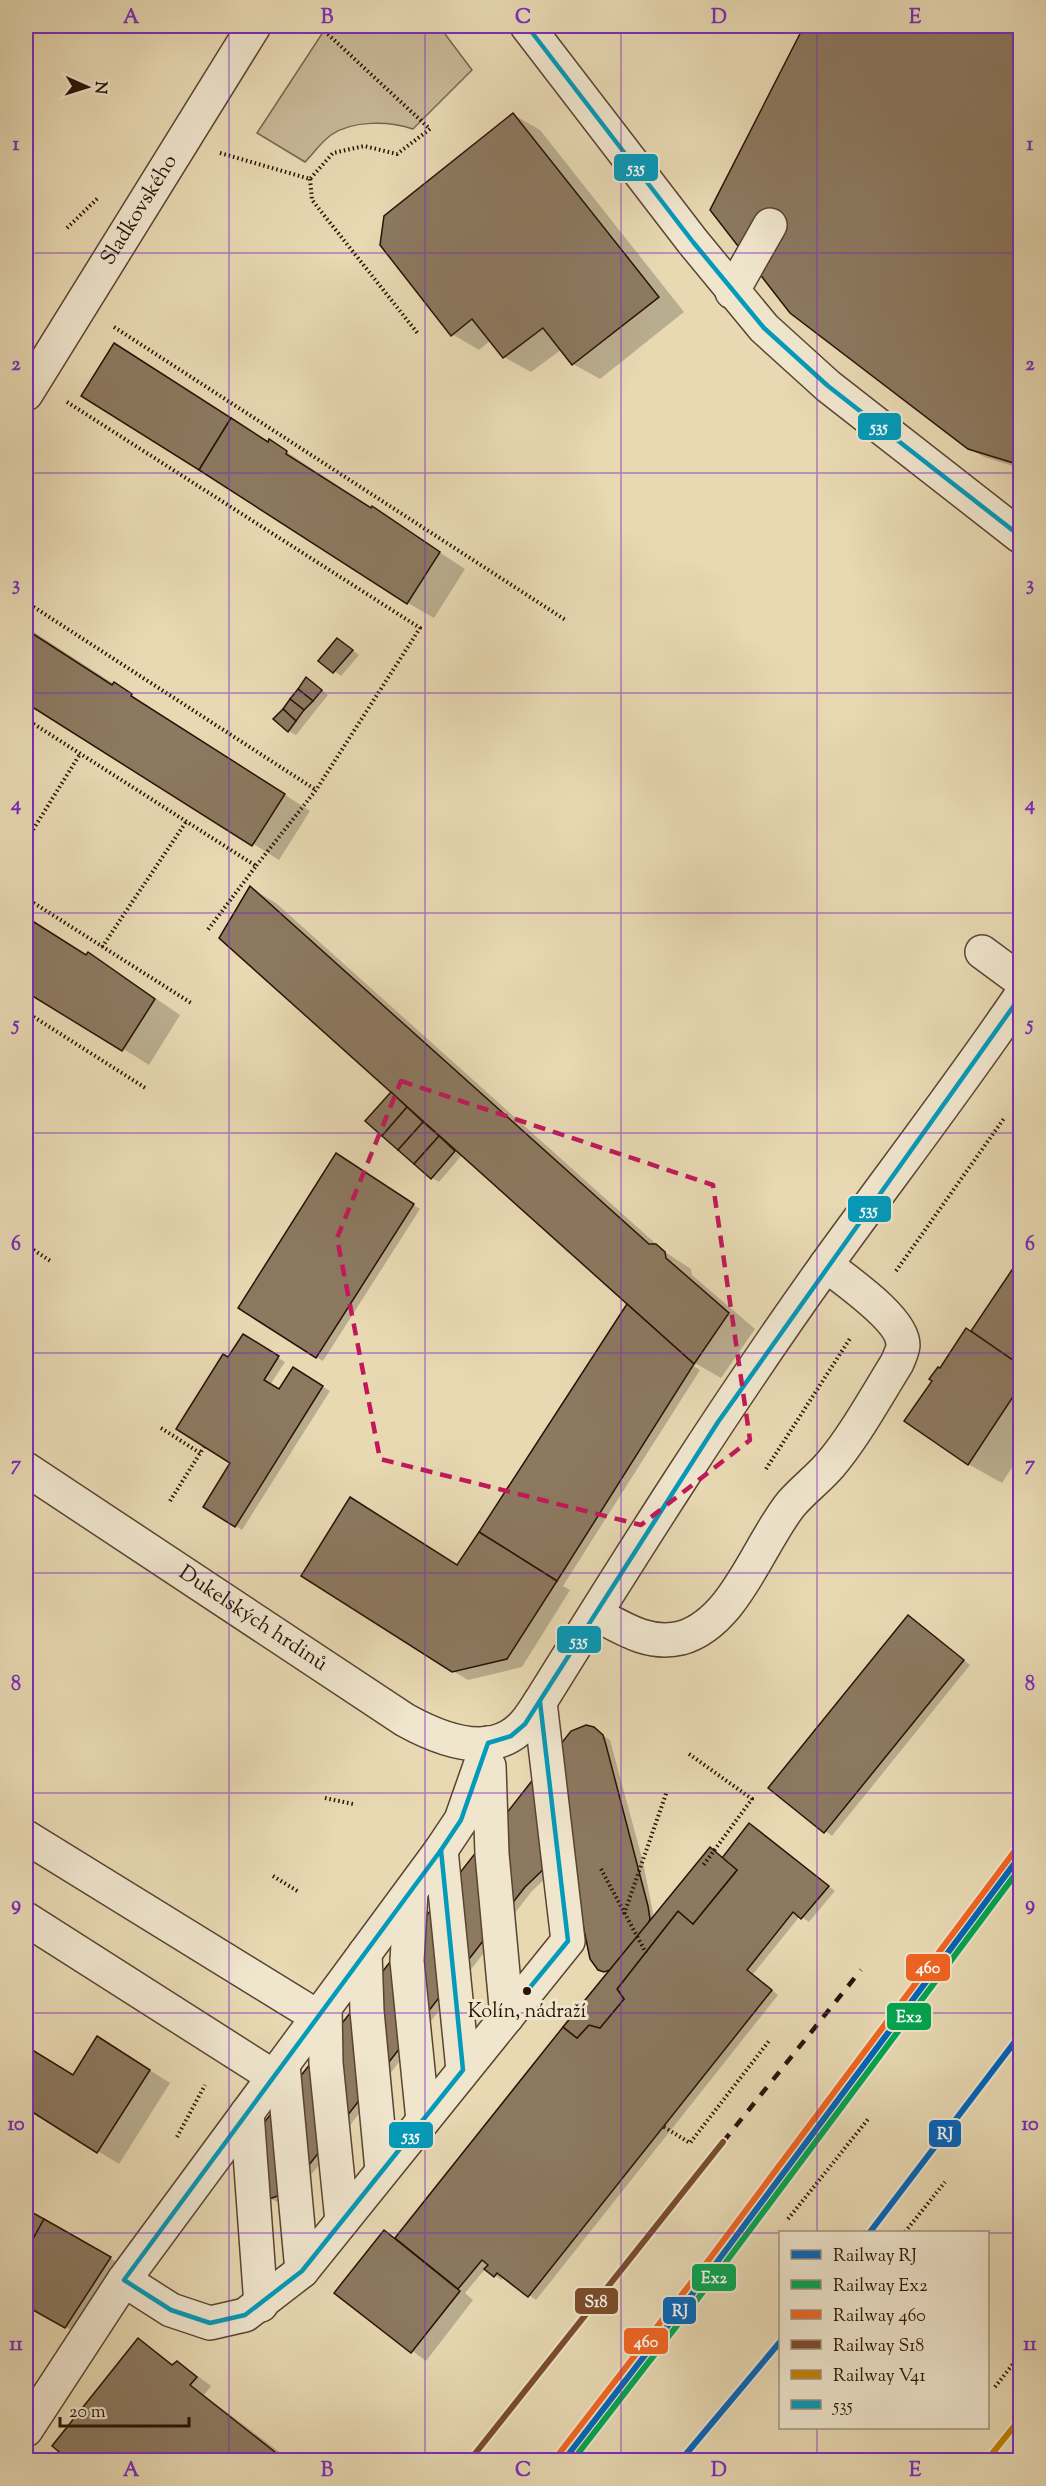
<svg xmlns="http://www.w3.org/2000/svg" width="1046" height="2486" viewBox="0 0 1046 2486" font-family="'Sorts Mill Goudy',serif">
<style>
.green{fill:#c8b796;stroke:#78644e;stroke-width:1.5}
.shadow{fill:#0003}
.building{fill:#8c7960;stroke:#291206;stroke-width:1.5}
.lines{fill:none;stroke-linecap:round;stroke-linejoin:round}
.minor-casing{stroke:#594431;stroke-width:36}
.path{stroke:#291206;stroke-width:4;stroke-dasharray:1.5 3;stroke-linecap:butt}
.minor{stroke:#f0e6ce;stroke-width:33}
.rail{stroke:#291206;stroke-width:4.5;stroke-dasharray:10 10;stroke-linecap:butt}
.bus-1-casing{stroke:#f0e6ce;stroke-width:9}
.bus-1{stroke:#049aba;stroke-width:4.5}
.rail-1-casing{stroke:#f0e6ce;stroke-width:10}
.rail-2-casing{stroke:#f0e6ce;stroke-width:10}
.rail-3-casing{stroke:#f0e6ce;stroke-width:10}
.rail-4-casing{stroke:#f0e6ce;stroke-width:10}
.rail-5-casing{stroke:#f0e6ce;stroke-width:10}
.rail-1{stroke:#0065bd;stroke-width:6}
.rail-2{stroke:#00a651;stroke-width:6}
.rail-3{stroke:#f26522;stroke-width:6}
.rail-4{stroke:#7a4b2a;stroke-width:6}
.rail-5{stroke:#c48102;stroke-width:6}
.marked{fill:none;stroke:#c2185b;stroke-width:4.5;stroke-dasharray:12 8;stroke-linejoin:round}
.grid{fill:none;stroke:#7b2cbf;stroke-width:1.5;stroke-opacity:0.55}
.bus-dot{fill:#291206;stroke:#f0e6ce;stroke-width:2}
.labels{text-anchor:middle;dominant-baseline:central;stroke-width:6;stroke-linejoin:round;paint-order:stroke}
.bus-label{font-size:20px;fill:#291206;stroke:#f0e6ce}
.street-label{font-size:21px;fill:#291206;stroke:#f0e6ce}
.line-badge{stroke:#f0e6ce;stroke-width:2}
.badge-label{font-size:16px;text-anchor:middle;font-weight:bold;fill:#fff}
.neatline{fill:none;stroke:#7b2cbf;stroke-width:2}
.grid-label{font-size:20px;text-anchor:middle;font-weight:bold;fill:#7b2cbf}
</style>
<rect width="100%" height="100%" fill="#e8d9b3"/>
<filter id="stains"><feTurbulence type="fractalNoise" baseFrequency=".00333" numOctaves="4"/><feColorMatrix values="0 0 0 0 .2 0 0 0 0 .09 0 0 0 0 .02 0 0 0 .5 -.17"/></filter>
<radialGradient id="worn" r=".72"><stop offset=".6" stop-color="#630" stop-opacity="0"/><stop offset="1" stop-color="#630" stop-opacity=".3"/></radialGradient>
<path class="green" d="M327,26H439L472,70L413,129C390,121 352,120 331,135C321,142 313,154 305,162L257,133Z"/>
<g class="shadow">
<polygon points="804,26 1020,26 1020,468 984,457 968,448 712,210"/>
<polygon points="514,115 540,130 684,312 600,379 573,364 562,349 531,372 504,357 491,340 479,350 452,334"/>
<polygon points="270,441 465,569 434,618 408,603"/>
<polygon points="26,627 310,811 279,860 26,700"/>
<polygon points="344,644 359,655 341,676 320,661"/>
<polygon points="313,683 328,695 296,735 289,731"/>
<polygon points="250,888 276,903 665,1252 691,1269 692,1275 755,1329 721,1378 688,1359 687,1362 700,1370 563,1586 570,1590 522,1667 468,1680 453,1671 634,1308 462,1155 439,1182 432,1178 393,1092"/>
<polygon points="26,913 26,917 87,956 114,970 180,1015 149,1065 26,988"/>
<polygon points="344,1159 420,1209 323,1361 316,1357"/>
<polygon points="1020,1261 1020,1455 1002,1483 968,1464 940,1370 979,1338 981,1336 973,1331"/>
<polygon points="244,1336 285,1362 270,1385 279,1391 293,1369 330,1391 242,1530 205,1506 232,1463 229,1359"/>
<polygon points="915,1621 970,1665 832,1836 770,1788"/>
<polygon points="593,1729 610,1740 643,1862 654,1918 723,1859 750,1824 835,1891 809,1922 800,1916 753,1974 778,1995 536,2300 504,2277 501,2280 486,2268 465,2293 473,2300 426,2361 336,2293 385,2232 396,2239 609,1973 599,1968 572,1867 563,1862 532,1891 316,2169 290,2198 277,2202 263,2195"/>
<polygon points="26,2046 74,2077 118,2050 170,2083 119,2164 26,2107"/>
<polygon points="26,2210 117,2262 73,2331 26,2304"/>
<polygon points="139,2340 174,2365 177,2362 191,2371 211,2386 204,2395 290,2460 72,2460 54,2446"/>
</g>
<g class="building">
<polygon points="804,26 1020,26 1020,465 968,449 790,313 710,210"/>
<polygon points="513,113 659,297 572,365 543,328 503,358 472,319 451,336 380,245 384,216"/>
<polygon points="114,343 231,418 199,470 81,396"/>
<polygon points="231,418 268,442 269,439 287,451 286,454 371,508 372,506 440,552 407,604 199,470"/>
<polygon points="26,626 29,628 27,630 112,685 114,682 132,694 131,696 285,794 252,846 26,703"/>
<polygon points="337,638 353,650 333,673 318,661"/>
<polygon points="306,677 322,690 313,701 298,689"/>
<polygon points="298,689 313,701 304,710 290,699"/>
<polygon points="290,699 304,710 296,721 283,709"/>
<polygon points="283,709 296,721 288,732 273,719"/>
<polygon points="250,886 649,1244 656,1244 665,1252 666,1258 729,1313 694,1364 219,938"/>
<polygon points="26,917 86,955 88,952 155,999 122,1051 26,992"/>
<polygon points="391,1092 407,1107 382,1136 365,1121"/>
<polygon points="407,1107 423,1122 398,1150 382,1136"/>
<polygon points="423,1122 439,1136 414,1164 398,1150"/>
<polygon points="439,1136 455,1151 431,1179 414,1164"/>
<polygon points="336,1153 414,1204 316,1358 238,1308"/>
<polygon points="1020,1258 1020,1365 971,1331"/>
<polygon points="627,1304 694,1364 557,1581 479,1532"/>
<polygon points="966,1328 1020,1365 1020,1386 968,1465 904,1421 932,1381 929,1379 938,1367 940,1368"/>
<polygon points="243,1334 279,1356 264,1380 279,1389 293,1367 323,1386 235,1527 203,1507 230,1463 176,1429 223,1354 228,1357"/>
<polygon points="350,1497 457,1565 479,1532 557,1581 507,1659 452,1672 301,1576"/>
<polygon points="908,1615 964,1660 824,1833 768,1788"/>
<polygon points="586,1725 594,1727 603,1735 606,1745 648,1906 650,1919 646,1929 616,1968 604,1972 598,1970 590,1959 571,1867 550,1863 525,1887 309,2165 283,2194 269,2199 256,2133 571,1731"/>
<polygon points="749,1823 829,1886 801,1919 793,1912 747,1970 772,1990 528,2297 497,2273 494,2277 484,2269 488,2265 482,2260 458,2289 395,2238 563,2027 577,2038 589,2025 600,2028 624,1999 617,1989 678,1911 693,1924 737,1870 722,1858"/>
<polygon points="710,1847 737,1870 693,1924 678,1911 617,1989 624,1999 600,2028 589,2025 577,2038 563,2027"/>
<polygon points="97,2036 150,2070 97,2153 26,2108 26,2046 73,2075"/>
<polygon points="26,2209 44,2219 26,2252"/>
<polygon points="44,2219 111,2257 65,2328 26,2306 26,2252"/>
<polygon points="384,2230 460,2291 411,2353 334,2293"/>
<polygon points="138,2338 172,2365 177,2361 197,2377 190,2385 285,2460 141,2460 136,2456 132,2460 69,2460 52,2446"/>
</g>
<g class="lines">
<defs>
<g id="minor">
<polyline points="527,26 693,242 764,328 828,386 1020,536"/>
<polyline points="732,292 770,225"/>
<path id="s1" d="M26,394L254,26"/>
<polyline points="982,952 1020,980"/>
<path id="s2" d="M26,1469L405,1720C434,1736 478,1755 510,1736C524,1728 532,1714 540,1702C632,1554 725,1406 826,1265C891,1175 958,1088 1020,997"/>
<path d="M596,1614C622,1628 649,1646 681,1638C735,1623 758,1545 791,1504C803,1490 818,1479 830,1465C854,1437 877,1395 897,1363C899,1358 903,1350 903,1345C903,1319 845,1280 826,1265"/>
<polyline points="489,1766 492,1854 507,2017"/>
<polyline points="26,1837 318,2017"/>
<polyline points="441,1850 463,2070"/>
<polyline points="411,1892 407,1961 423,2120"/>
<polyline points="26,1919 274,2077"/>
<polyline points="365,1953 367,2011 382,2170"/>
<polyline points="325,2007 326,2063 342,2221"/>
<polyline points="283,2065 302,2271"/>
<polyline points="247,2113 261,2305"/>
<polyline points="124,2280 171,2310 210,2323 245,2315 302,2271 568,1941 540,1702"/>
<polyline points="26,2430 124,2280 441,1850 461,1820 488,1743"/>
</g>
</defs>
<use href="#minor" class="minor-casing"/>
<g class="path">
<polyline points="220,153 310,179 333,153 364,146 397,154 430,129 319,26"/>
<polyline points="310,179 312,200 419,335"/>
<polyline points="67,228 99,197"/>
<polyline points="114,327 567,621"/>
<polyline points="67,402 420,628 316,790 256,866"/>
<polyline points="26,602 316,790"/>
<polyline points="26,719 256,866 207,931"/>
<polyline points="26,841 80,754"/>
<polyline points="26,898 191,1003"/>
<polyline points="102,947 186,822"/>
<polyline points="26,1012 147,1089"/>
<polyline points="26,1245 52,1262"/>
<polyline points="896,1271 1005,1117"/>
<polyline points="161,1428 200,1453"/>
<polyline points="766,1469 851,1337"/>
<polyline points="170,1501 204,1447"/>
<polyline points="689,1754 752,1799 702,1867"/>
<polyline points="325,1798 353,1804"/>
<polyline points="601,1869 646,1953"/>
<polyline points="273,1876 299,1892"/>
<polyline points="624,1914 667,1791"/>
<polyline points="664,2127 690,2143 769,2041"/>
<polyline points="177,2137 205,2085"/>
<polyline points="788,2219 869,2118"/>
<polyline points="905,2232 945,2182"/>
<polyline points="995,2387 1020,2355"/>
</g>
<use href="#minor" class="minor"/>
<polyline class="rail" points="723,2142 861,1970"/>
<defs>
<g id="bus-1">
<polyline points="527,26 693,242 764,328 828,386 1020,536"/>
<polygon points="441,1850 463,2070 302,2271 245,2315 210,2323 171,2310 124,2280"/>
<polyline points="441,1850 461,1820 488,1743 511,1736 525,1724 718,1422 1020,997"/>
<polyline points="527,1991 568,1941 540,1702"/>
</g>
</defs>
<use href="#bus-1" class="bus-1-casing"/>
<use href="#bus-1" class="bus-1"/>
<defs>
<g id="rail-1">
<polyline points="870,2232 1020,2035"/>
<polyline points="564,2460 717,2262 1020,1856"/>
<polyline points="681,2460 780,2342"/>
</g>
<polyline id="rail-2" points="573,2460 723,2266 1020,1868"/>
<polyline id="rail-3" points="558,2455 711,2257 1014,1852"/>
<polyline id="rail-4" points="470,2460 723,2142"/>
<polyline id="rail-5" points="987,2460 1020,2419"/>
</defs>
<use href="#rail-1" class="rail-1-casing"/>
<use href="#rail-2" class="rail-2-casing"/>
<use href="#rail-3" class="rail-3-casing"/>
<use href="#rail-4" class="rail-4-casing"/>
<use href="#rail-5" class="rail-5-casing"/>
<use href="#rail-1" class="rail-1"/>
<use href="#rail-2" class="rail-2"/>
<use href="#rail-3" class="rail-3"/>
<use href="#rail-4" class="rail-4"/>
<use href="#rail-5" class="rail-5"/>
</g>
<path class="marked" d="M401,1081L713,1185L750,1440L641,1525L380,1459L337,1238Z"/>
<path class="grid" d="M229,26V2460M425,26V2460M621,26V2460M817,26V2232M26,253H1020M26,473H1020M26,693H1020M26,913H1020M26,1133H1020M26,1353H1020M26,1573H1020M26,1793H1020M26,2013H1020M26,2233H780M988,2233H1020M817,2428V2460"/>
<circle class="bus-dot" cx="527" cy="1991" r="5"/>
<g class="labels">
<g class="bus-label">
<text x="527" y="2012">Kolín, nádraží</text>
</g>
<g class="street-label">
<text stroke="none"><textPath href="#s1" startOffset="216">Sladkovského</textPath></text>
<text stroke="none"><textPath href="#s2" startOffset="272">Dukelských hrdinů</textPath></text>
</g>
</g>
<g class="line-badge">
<rect x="613" y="153" width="46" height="29" rx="6" fill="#049aba"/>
<rect x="857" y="412" width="45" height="29" rx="6" fill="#049aba"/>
<rect x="847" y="1195" width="45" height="28" rx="6" fill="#049aba"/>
<rect x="556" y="1625" width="46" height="29" rx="6" fill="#049aba"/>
<rect x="905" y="1953" width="46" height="29" rx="6" fill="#f26522"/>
<rect x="886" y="2002" width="46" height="29" rx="6" fill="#00a651"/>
<rect x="928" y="2119" width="34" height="29" rx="6" fill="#0065bd"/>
<rect x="388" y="2121" width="46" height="28" rx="6" fill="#049aba"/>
<rect x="691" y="2263" width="46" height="29" rx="6" fill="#00a651"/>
<rect x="574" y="2287" width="45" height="28" rx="6" fill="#7a4b2a"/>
<rect x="662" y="2296" width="35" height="29" rx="6" fill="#0065bd"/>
<rect x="623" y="2327" width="46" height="28" rx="6" fill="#f26522"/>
</g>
<g class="badge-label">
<text x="636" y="173">535</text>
<text x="879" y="432">535</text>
<text x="869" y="1215">535</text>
<text x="579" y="1646">535</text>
<text x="928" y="1973">460</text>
<text x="909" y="2022">Ex2</text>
<text x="945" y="2139">RJ</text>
<text x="411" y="2141">535</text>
<text x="714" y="2283">Ex2</text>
<text x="596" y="2307">S18</text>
<text x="680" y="2316">RJ</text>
<text x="646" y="2347">460</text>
</g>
<rect width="1046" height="2486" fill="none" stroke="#e8d9b3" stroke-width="66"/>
<rect x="779" y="2231" width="210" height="198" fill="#f0e6ce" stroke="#a0917e" stroke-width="1.5"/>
<rect x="791" y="2250" width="30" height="9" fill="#0065bd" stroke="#a0917e" stroke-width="1.5"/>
<text x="833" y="2261" font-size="18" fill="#291206">Railway RJ</text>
<rect x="791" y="2280" width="30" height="9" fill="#00a651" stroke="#a0917e" stroke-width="1.5"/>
<text x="833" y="2291" font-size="18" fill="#291206">Railway Ex2</text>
<rect x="791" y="2310" width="30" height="9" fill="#f26522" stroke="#a0917e" stroke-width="1.5"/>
<text x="833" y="2321" font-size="18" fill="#291206">Railway 460</text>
<rect x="791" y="2340" width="30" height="9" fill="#7a4b2a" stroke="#a0917e" stroke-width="1.5"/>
<text x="833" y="2351" font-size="18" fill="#291206">Railway S18</text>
<rect x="791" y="2370" width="30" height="9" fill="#c48102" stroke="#a0917e" stroke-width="1.5"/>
<text x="833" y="2381" font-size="18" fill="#291206">Railway V41</text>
<rect x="791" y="2400" width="30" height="9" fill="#049aba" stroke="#a0917e" stroke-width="1.5"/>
<text x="833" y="2411" font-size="18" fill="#291206">535</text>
<g transform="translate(87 87) rotate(93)" stroke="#f0e6ce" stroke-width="4.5" paint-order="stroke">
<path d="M0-4.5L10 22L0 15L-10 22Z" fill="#291206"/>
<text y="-9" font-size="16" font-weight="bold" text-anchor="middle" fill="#291206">N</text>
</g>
<path d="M60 2417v9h129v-9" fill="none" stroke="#291206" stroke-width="3"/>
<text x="69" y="2417" font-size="18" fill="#291206" stroke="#f0e6ce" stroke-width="4.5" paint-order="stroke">20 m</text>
<rect x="33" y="33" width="980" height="2420" class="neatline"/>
<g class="grid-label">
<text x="131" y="23">A</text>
<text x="327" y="23">B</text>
<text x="523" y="23">C</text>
<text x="719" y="23">D</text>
<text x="915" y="23">E</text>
<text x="16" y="150">1</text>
<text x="1030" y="150">1</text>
<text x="16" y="370">2</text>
<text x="1030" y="370">2</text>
<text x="16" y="590">3</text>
<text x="1030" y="590">3</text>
<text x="16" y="810">4</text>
<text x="1030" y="810">4</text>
<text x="16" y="1030">5</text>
<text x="1030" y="1030">5</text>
<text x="16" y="1250">6</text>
<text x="1030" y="1250">6</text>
<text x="16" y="1470">7</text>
<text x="1030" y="1470">7</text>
<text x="16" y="1690">8</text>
<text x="1030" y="1690">8</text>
<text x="16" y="1910">9</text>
<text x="1030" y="1910">9</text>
<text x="16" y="2130">10</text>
<text x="1030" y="2130">10</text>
<text x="16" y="2350">11</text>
<text x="1030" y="2350">11</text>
<text x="131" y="2476">A</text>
<text x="327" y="2476">B</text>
<text x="523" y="2476">C</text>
<text x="719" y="2476">D</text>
<text x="915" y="2476">E</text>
</g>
<rect width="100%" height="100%" filter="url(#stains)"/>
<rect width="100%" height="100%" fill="url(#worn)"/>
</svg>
